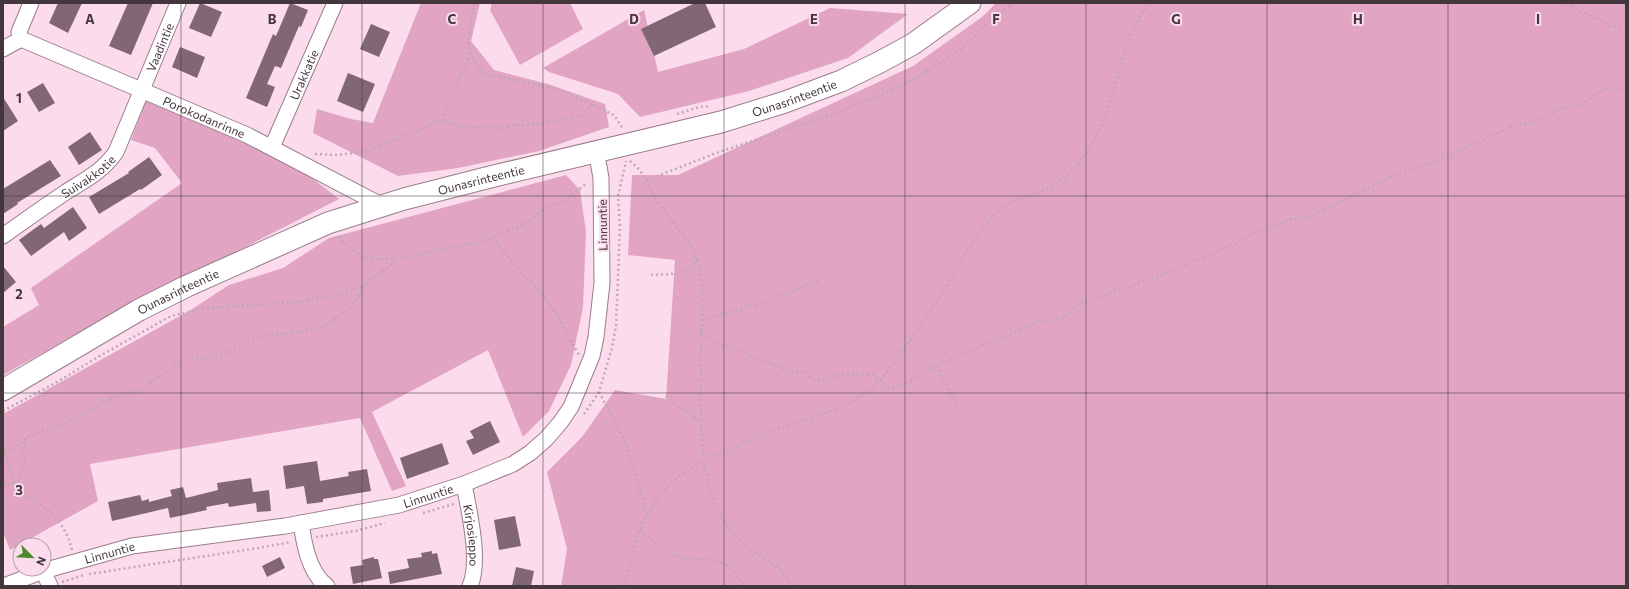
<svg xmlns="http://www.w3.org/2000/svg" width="1629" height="589" viewBox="0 0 1629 589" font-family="Commissioner,sans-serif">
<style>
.green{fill:#e1a4c3}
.building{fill:#816673}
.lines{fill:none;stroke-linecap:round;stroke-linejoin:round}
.street-casing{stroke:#997d8b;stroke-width:17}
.secondary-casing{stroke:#997d8b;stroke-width:23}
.path{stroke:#c1a7b4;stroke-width:2.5;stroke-dasharray:2 3;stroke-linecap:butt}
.street{stroke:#fff;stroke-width:15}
.secondary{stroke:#fff;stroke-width:21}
.grid{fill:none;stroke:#43363d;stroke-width:1;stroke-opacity:0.55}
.labels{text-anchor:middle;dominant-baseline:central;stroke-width:4;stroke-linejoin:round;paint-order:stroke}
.street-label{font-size:12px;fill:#43363d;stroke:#fcdcec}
.grid-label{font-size:13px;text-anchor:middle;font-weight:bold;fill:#43363d;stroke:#fcdcec;stroke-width:4;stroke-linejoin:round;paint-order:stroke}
</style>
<rect width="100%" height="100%" fill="#fcdcec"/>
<g class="green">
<polygon points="421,3 480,3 471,41 494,70 548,84 605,104 609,127 539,151 458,168 398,176 313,133 317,109 351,119 373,123"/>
<polygon points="492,3 570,3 583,29 520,65 490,10"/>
<polygon points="996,3 1626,3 1626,586 561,586 567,549 547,472 582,437 615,390 666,399 675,260 628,255 632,175 678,175 913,66 982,17"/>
<polygon points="830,8 908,14 848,58 749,91 640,117 618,94 549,72 543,68 644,10 658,72 744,49"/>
<polygon points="146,101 272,147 339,199 104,319 3,375 3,327 39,305 31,288 182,183 155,148 131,140"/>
<polygon points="566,175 580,190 586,232 583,307 571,365 549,411 523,437 488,350 372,412 406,486 392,491 360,418 90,464 98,501 10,550 3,532 3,414 189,311 229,285 283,268 329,238"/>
</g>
<g class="building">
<polygon points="58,3 82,3 68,33 49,23"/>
<polygon points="128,3 153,3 131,55 109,46"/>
<polygon points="200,3 222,12 211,37 189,28"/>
<polygon points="290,3 308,10 301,27 299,26 281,68 275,66 267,84 275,87 267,107 246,98 273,34 276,36"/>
<polygon points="695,3 705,3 716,27 654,56 641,29"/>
<polygon points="371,24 390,32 379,57 360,49"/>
<polygon points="180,47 205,57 197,78 172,67"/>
<polygon points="348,73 375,84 363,112 337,101"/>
<polygon points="43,83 55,103 39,112 27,92"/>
<polygon points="3,97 18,121 3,131"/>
<polygon points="90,132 102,150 79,165 68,147"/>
<polygon points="149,157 162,175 141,190 140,189 99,214 89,197 129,173 128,172"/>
<polygon points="50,160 61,176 17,203 18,204 3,214 3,189"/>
<polygon points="73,207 87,228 69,241 64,232 31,256 19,240 41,224 44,228"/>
<polygon points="3,266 16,282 3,293"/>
<polygon points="490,421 500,442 473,455 466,441 474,438 470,431"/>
<polygon points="442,443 449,464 407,479 400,458"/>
<polygon points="317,461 320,481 349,476 348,472 367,469 371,491 323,499 323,502 307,504 304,486 286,489 283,466"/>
<polygon points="251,478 253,492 269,490 271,511 257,512 256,503 229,507 228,503 206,507 207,510 170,518 168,508 112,521 108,502 140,495 142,501 149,499 149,502 172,496 170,490 183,487 186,498 218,490 217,483"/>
<polygon points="515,516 521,546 499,550 494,520"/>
<polygon points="432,551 432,554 437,553 442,574 390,584 388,572 409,568 407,559 422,557 421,553"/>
<polygon points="280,557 285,568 267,577 262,566"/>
<polygon points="374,557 374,559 378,559 382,578 353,584 350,567 363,565 362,560"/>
<polygon points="516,567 534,571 531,586 512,586"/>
</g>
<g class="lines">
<defs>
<g id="street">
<path id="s1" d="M21,39L247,135L383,206"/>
<polyline points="3,49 21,39 19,32 31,3"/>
<path id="s2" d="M272,147L335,3"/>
<path id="s3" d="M3,236C24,221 45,206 66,192C85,180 103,171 116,152L178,3"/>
<path id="s4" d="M464,484C469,511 481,561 470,586"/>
<path d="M301,523C304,544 309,573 327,586"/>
<polyline points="43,571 50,586"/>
<path id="s5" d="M4,586L43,571L132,546L285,526L399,505L464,484L513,464L530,453L546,439L560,423L571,407L592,356L596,337L602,283L601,178L596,150"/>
</g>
<g id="secondary">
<path id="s6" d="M3,390L139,310L187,286L328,223L404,199L494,176L721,122L785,102L841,81L880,62L913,44L970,3"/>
</g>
</defs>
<use href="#street" class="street-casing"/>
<use href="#secondary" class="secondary-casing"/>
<g class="path">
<polyline points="474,3 468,45 471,54 477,65 486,74 552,88 569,94 614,115 623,129"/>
<polyline points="1562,3 1564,5 1569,5 1590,16 1592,19 1599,18 1609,26 1626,28"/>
<polyline points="677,114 699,107 711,106"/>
<polyline points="442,120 470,54"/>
<polyline points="315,154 338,155 368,151 442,120 463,127 502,128 514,125 532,125 584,115 592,104"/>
<path d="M630,161C646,173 647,185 657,201C677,232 700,245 702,285C702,316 701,348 701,379C701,431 698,490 733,534C744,549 763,555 777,567C783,572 787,580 792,586"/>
<polyline points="647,180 719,152 828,116 902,86 961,50 980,30 1013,3"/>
<path d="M339,236C359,266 388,260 418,255C434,252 450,248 466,244H475L529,222L543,209L564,201L587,183"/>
<polyline points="493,236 505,254 543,295 559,318 570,340 579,355"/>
<path d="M651,275C661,274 678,275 686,270C690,268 694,263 698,259"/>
<polyline points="702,320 762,303 818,281"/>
<polyline points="701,332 715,343 746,353 753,358 769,362 792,373 805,372 813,380 821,380 844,374 874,375 889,388 906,385 915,378 936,366 1038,322 1064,318 1077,305 1172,271 1239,242 1252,234 1291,219 1306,218 1392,177 1453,154 1514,125 1533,123 1562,108 1577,106 1605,89 1614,88 1626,89"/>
<polyline points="936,366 956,403"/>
<polyline points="599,392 626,443 647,515"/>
<polyline points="666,396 676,406 687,411 701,423"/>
<polyline points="3,411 59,381 98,357 171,316 206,308 297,302 339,294 364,286"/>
<polyline points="584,414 599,392 612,348 616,326 620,226 618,196 626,161"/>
<path d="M3,449C10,460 9,476 16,487C23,495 33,499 41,505C57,516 68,532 72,550"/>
<polyline points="3,452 18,446 27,437 77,418 93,408 123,393 142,391 145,387 189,356 207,359 228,352 261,336 305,331 325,325 350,309 364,286 369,280 389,267 396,259"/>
<polyline points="3,483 15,486"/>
<polyline points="16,486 26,459 23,451 26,439"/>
<polyline points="423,513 454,504"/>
<path d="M640,530C655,544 670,557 691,559C704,560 712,557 724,564C732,568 739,579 746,586"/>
<polyline points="316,537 356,531 385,523"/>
<polyline points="89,574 258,548 291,542"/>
<polyline points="62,582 84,575"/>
<path d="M624,586C631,562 635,537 647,515C668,475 698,463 737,446C754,439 771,431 788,426C816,417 847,408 871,389C883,378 893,363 903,350C913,336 924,322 934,306C953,276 969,243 993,216C1008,199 1028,197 1048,188C1066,180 1079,166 1089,149C1117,103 1118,46 1149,3"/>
</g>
<use href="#street" class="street"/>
<use href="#secondary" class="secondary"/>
</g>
<path class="grid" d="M181,3V586M362,3V586M543,3V586M724,3V586M905,3V586M1086,3V586M1267,3V586M1448,3V586M3,196H1626M3,393H1626"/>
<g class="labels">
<g class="street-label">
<text stroke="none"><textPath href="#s3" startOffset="255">Vaadintie</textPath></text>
<text stroke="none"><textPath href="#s2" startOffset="79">Urakkatie</textPath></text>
<text stroke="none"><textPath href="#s6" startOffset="849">Ounasrinteentie</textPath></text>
<text stroke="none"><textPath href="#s1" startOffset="199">Porokodanrinne</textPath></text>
<text stroke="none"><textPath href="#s3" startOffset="104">Suivakkotie</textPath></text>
<text stroke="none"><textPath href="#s6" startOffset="525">Ounasrinteentie</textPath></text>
<text transform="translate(602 225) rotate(-91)">Linnuntie</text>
<text stroke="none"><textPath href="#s6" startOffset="201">Ounasrinteentie</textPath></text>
<text stroke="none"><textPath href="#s5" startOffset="435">Linnuntie</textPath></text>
<text stroke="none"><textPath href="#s4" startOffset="52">Kirjosieppo</textPath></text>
<text stroke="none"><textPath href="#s5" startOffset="111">Linnuntie</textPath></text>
</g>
</g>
<g class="grid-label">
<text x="90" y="24">A</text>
<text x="272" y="24">B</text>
<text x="452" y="24">C</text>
<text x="634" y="24">D</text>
<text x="814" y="24">E</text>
<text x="996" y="24">F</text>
<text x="1176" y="24">G</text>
<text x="1358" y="24">H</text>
<text x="1538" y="24">I</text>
<text x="19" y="103">1</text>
<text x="19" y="299">2</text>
<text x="19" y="495">3</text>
</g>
<rect width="1629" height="589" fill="none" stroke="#43363d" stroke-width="8"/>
<g transform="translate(32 557) rotate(114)"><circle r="19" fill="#fcdcec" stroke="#b29aa6"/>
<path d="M0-3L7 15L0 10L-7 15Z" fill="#4a8a2c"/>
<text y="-6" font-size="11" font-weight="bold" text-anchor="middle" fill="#43363d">N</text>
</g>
</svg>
